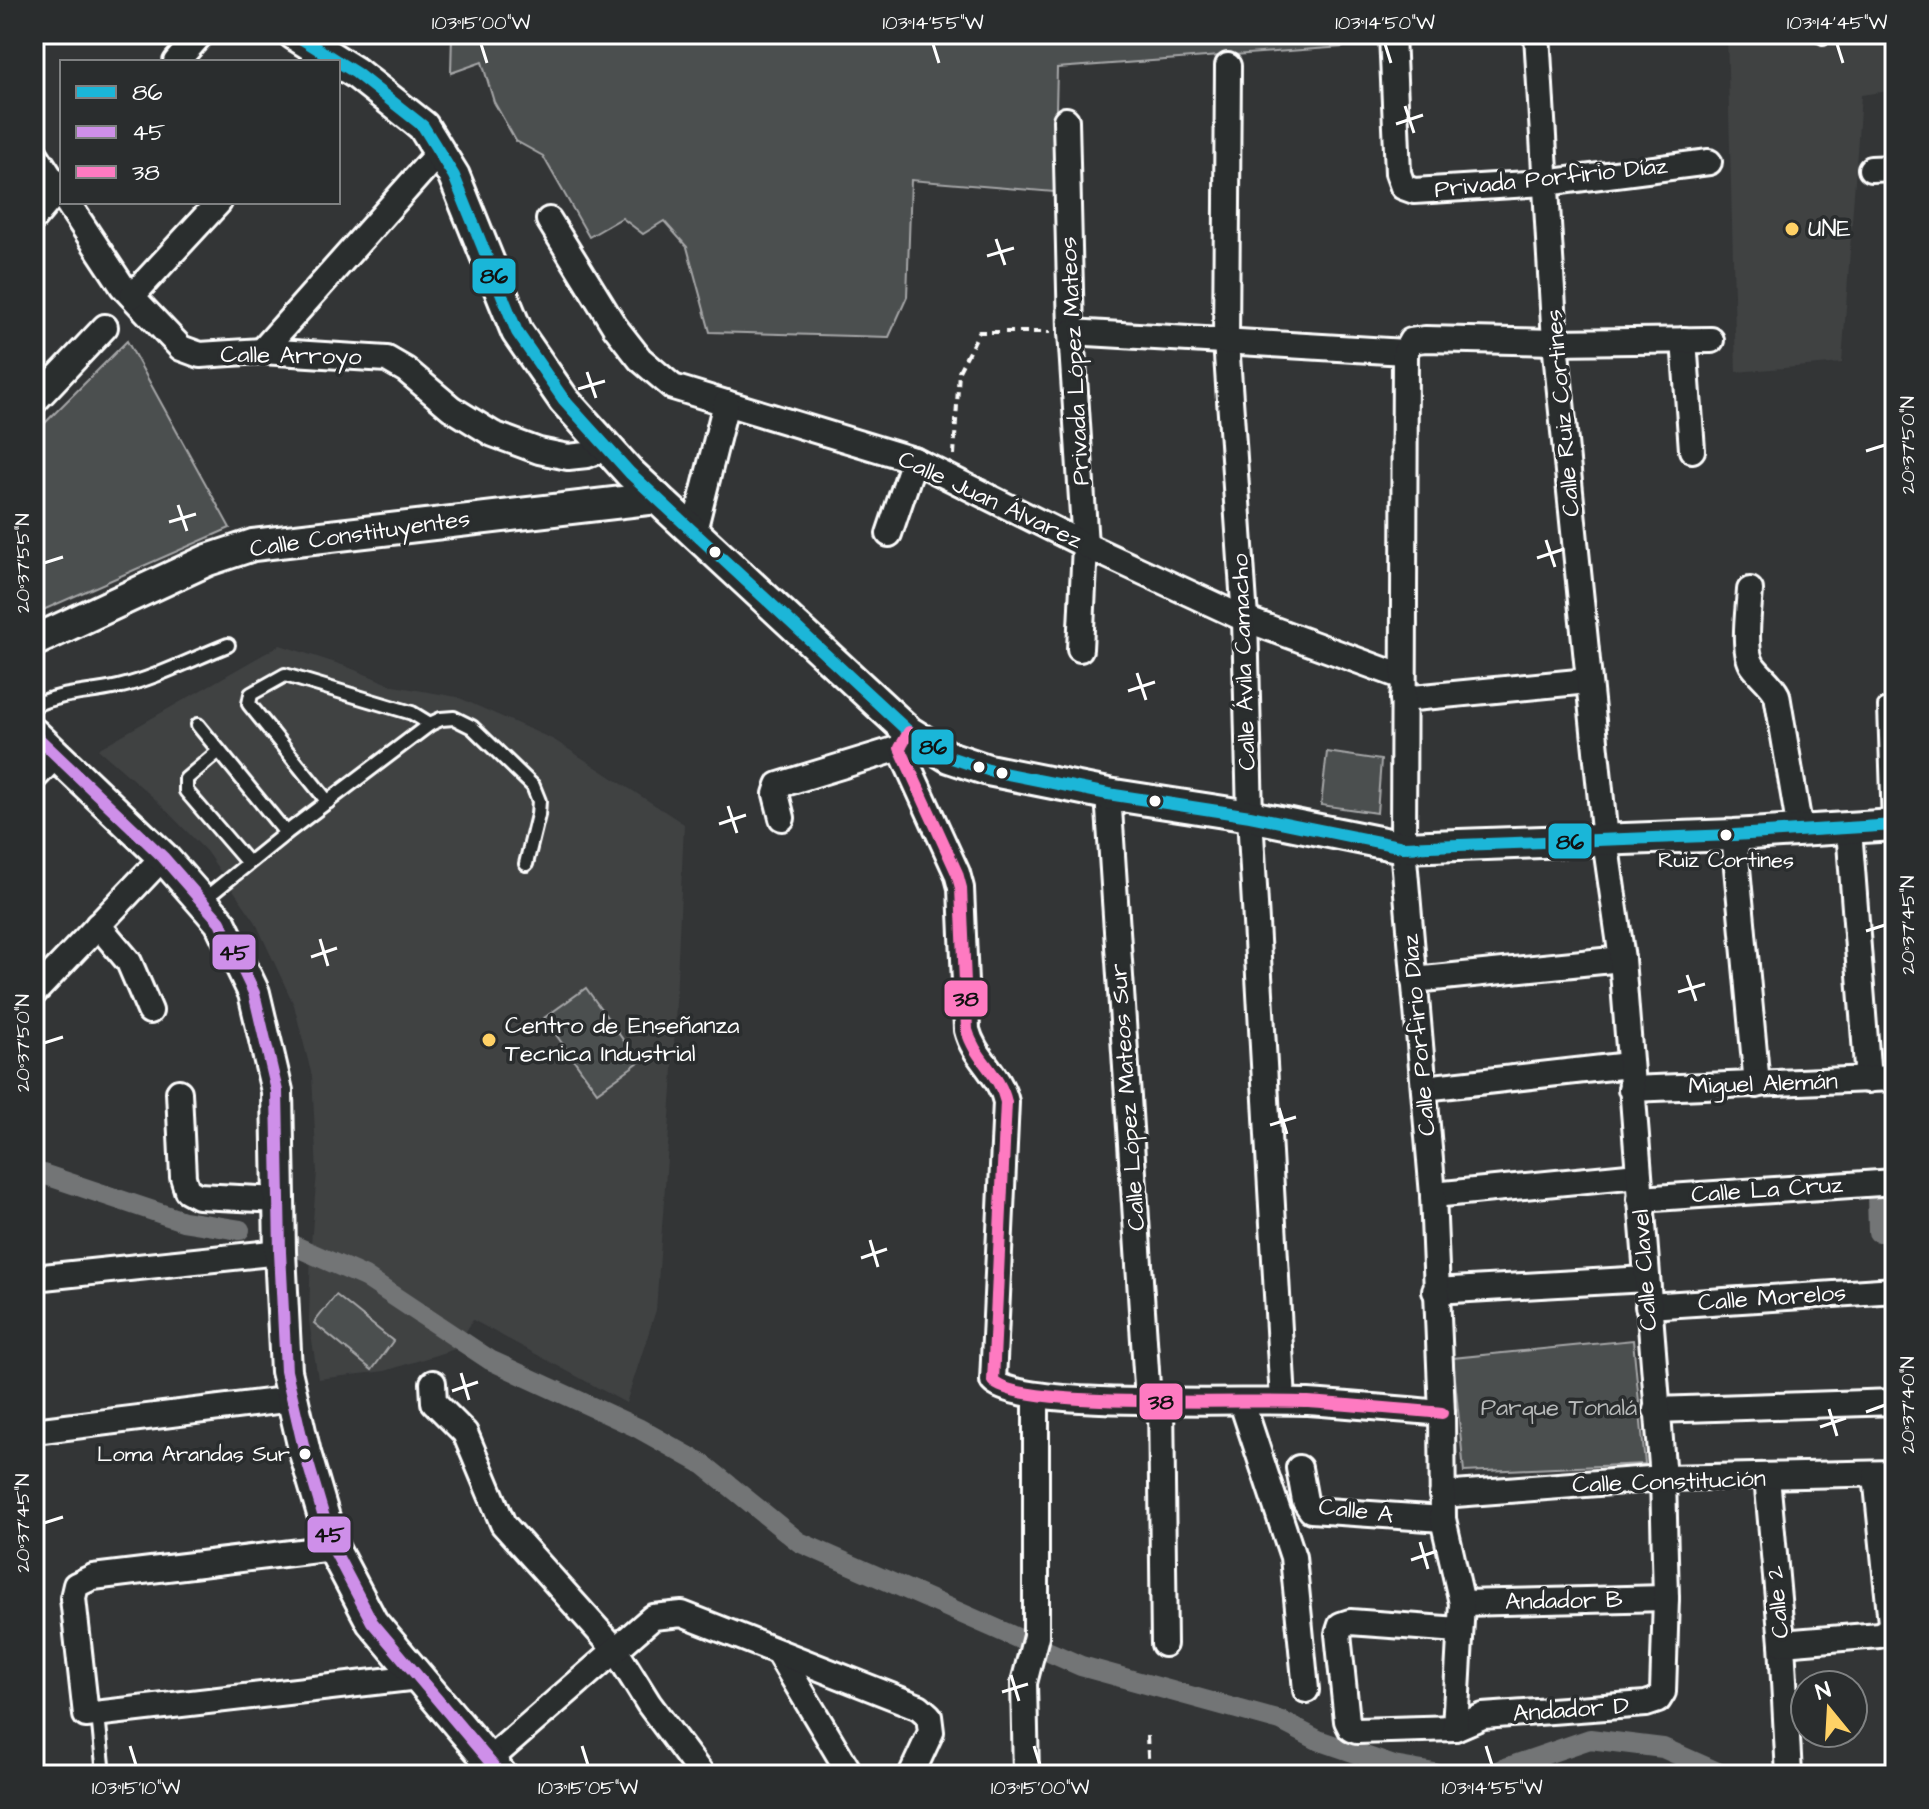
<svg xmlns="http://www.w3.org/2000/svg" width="1929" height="1809" viewBox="0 0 1929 1809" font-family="'Architects Daughter',sans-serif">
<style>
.built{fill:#404243}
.green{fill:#4c4f50;stroke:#a6a7a8;stroke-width:2}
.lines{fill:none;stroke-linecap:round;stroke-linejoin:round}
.canal{stroke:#737576;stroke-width:20}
.service-casing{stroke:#fff;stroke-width:18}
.minor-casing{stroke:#fff;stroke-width:30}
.tertiary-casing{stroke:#fff;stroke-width:36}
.path{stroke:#fff;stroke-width:4;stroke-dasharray:8 6;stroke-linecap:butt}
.service{stroke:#2a2d2e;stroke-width:12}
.minor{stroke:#2a2d2e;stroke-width:24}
.tertiary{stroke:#2a2d2e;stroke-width:30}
.bus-1-casing{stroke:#2a2d2e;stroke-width:18}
.bus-2-casing{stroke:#2a2d2e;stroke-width:18}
.bus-3-casing{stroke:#2a2d2e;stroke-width:18}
.bus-1{stroke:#1ab6d8;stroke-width:12}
.bus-2{stroke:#ce8fe9;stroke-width:12}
.bus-3{stroke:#fe7ac1;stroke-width:12}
.ticks{fill:none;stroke:#fff;stroke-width:3}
.poi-dot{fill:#ffd166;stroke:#2a2d2e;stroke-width:3}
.bus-dot{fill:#fff;stroke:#2a2d2e;stroke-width:3}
.labels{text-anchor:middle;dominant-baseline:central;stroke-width:7;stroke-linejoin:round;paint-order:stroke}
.bus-label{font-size:22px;fill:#fff;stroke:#2a2d2e}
.street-label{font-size:24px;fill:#fff;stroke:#2a2d2e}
.poi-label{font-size:24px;fill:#fff;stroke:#2a2d2e;text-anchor:start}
.park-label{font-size:24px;fill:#b7b9b9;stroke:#2a2d2e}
.line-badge{stroke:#2a2d2e;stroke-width:3}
.pale-badge-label{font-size:22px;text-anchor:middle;font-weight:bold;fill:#111}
.neatline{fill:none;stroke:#fff;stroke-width:3}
.ticks-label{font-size:20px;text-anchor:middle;fill:#fff}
</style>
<rect width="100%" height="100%" fill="#333536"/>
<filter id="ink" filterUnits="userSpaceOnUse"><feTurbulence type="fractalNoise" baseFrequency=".0125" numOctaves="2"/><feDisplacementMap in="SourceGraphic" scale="16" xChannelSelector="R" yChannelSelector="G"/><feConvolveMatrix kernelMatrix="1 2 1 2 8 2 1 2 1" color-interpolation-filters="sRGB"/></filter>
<g filter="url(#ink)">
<g class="built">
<polygon points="1727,34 1895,34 1895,90 1861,95 1842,363 1736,372"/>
<polygon points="280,645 345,666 394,686 457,697 554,740 684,824 672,1089 656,1310 626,1403 473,1320 455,1349 385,1371 318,1379 309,1321 311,1244 317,1172 312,1076 294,1005 255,921 206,851 154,798 98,749"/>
</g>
<g class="green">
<polygon points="452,34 1342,34 1343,47 1057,68 1054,192 911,180 907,297 889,337 710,332 687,247 664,221 643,234 622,218 589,237 543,156 516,141 494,102 482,62 451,73"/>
<polygon points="127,341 230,528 34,614 34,434"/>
<polygon points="1327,752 1381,760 1377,813 1321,805"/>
<polygon points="586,988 639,1062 597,1092 544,1018"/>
<polygon points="1895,1193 1895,1232 1878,1232 1877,1194"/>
<polygon points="336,1295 393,1341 372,1370 314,1323"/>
<polygon points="1633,1340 1645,1464 1464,1472 1453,1358"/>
</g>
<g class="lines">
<g class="canal">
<polyline points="34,1171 183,1221 240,1230"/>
<polyline points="1895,1193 1877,1194 1878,1232 1895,1232"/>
<polyline points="297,1247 365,1277 490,1360 638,1428 704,1465 799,1542 1081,1666 1281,1721 1318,1740 1394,1766 1446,1775 1494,1772 1590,1739 1663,1748 1724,1775"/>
</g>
<defs>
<g id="service">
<polyline points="1823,37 1828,34"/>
<path d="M34,705C65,692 87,694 118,687C156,678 192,659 228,645"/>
<polyline points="1885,706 1889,826"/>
<polyline points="198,725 286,833 202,901"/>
<polyline points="219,751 186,779 186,791 248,863"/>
<polyline points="328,802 249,704 251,694 285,675 412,713 430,724"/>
<polyline points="286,833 430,724 441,719 454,718 472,727 533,786 539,801 538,815 526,864"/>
<polyline points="98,1714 104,1775"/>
</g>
<g id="minor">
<polyline points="1392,34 1398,173 1403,187 1414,191 1545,183 1709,162"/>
<polyline points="176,62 201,34"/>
<polyline points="1228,66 1226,341 1245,619 1250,816 1283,1401"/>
<polyline points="1066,120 1071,332 1085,545 1080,649"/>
<polyline points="34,152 62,195"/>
<polyline points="1871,169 1895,168"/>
<polyline points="67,202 123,287 181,348 200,355 262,351 387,359 406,370 451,408 493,434 539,451 568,457 587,455 607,447"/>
<polyline points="34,218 62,185"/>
<polyline points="549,220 615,327 640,359 673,387 914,460 1085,545 1245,619 1403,677"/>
<polyline points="132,296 219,202"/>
<polyline points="1071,332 1405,352"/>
<polyline points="1684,340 1692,450"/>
<polyline points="262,351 439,152"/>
<polyline points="34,402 105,327"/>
<polyline points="694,531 726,403"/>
<polyline points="889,534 914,460"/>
<path d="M1750,590C1749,609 1742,651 1753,666C1761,677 1771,683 1777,695L1800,831"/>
<polyline points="1403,699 1588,681"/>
<path d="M909,732L900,748L957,873L961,888L967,1030C974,1058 1000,1074 1006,1102L993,1381C1019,1410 1256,1399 1308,1402C1353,1405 1397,1409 1442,1413"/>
<polyline points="34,778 56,755"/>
<polyline points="1108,794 1148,1401"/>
<polyline points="782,818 776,794 779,785 900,748"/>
<polyline points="1849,829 1868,1080"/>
<polyline points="1734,835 1757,1085"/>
<polyline points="98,925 129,962 150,1011"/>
<polyline points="1414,980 1622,959"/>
<polyline points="34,993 163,857"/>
<polyline points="1424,1088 1629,1065"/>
<polyline points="1631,1089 1895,1078"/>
<polyline points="179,1092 183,1177 187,1190 198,1196 279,1200"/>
<polyline points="1433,1195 1638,1175"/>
<polyline points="1640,1199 1895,1182"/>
<polyline points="34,1278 280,1252"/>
<polyline points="1435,1291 1646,1279"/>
<polyline points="1648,1306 1895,1290"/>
<polyline points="433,1383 434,1402 465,1433 503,1524 614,1648 649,1704 702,1775"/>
<polyline points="1161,1401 1164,1644"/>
<polyline points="1242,1403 1293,1557 1306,1690"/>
<polyline points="1656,1410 1895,1402"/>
<polyline points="34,1431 293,1399"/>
<polyline points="1299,1468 1305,1501 1311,1510 1443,1519"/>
<polyline points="1767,1477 1782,1643 1789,1775"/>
<polyline points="1442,1495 1663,1478 1895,1473"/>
<polyline points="333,1548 93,1577 76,1585 73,1598 86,1715 418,1677"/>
<polyline points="1462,1603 1666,1598"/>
<polyline points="1459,1630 1350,1622 1341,1625 1338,1634 1347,1721 1351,1729 1357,1731 1455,1728 1483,1716 1646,1704 1658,1700 1663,1692 1666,1598 1663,1478 1622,959 1605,840 1555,342 1537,34"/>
<polyline points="1782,1643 1879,1635 1887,1631 1891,1623 1876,1475"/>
<polyline points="779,1654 851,1775"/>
<polyline points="1455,1728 1462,1603 1443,1519 1442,1413 1433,1195 1403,847 1405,352 1411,341 1425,339 1555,342 1711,340"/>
<polyline points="489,1760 653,1617 682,1614 919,1707 929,1716 931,1732 911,1775"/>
<polyline points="1026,1775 1024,1683 1036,1636 1036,1396"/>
</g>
<g id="tertiary">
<polyline points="294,34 356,73 423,126 454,176 517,332 564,400 630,473 909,732 949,757 988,770 1108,794 1250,816 1403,847 1734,835 1895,825"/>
<polyline points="34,641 208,560 253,545 657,498"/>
<polyline points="34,734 163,857 220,922 254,993 277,1091 280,1252 286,1371 305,1453 333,1548 372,1622 501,1775"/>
</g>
</defs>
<use href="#service" class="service-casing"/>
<use href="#minor" class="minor-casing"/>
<use href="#tertiary" class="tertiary-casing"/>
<g class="path">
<polyline points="954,455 959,371 979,332 1050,332"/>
<polyline points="1147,1736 1149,1775"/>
</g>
<use href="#service" class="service"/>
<use href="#minor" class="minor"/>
<use href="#tertiary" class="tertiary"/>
<defs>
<polyline id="bus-1" points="294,34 356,73 423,126 454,176 517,332 564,400 630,473 909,732 949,757 988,770 1108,794 1250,816 1403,847 1734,835 1895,825"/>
<polyline id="bus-2" points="34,734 163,857 220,922 254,993 277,1091 280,1252 286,1371 305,1453 333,1548 372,1622 501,1775"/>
<path id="bus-3" d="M909,732L900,748L957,873L961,888L967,1030C974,1058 1000,1074 1006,1102L993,1381C1019,1410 1256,1399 1308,1402C1353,1405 1397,1409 1442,1413"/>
</defs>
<use href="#bus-1" class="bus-1-casing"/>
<use href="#bus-2" class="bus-2-casing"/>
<use href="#bus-3" class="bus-3-casing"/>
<use href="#bus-1" class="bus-1"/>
<use href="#bus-2" class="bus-2"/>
<use href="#bus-3" class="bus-3"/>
</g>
</g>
<path class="ticks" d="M481,44L487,63M933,44L939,63M1385,44L1391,63M1837,44L1843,63M1405,106L1414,133M1396,124L1423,115M996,239L1005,265M987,256L1014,248M587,372L596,398M578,389L605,381M1866,451L1885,445M178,505L187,531M169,522L196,514M1546,540L1555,567M1537,558L1564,549M44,563L63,557M1137,673L1146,700M1128,691L1155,682M728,806L737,833M719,824L746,815M1866,931L1885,925M320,939L328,966M311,957L337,948M1687,975L1696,1001M1678,992L1705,984M44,1043L63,1037M1279,1108L1287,1134M1270,1125L1296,1117M870,1240L878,1267M861,1258L887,1249M461,1373L469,1400M452,1391L478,1382M1829,1409L1837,1436M1866,1412L1885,1405M1820,1427L1846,1418M44,1523L63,1517M1420,1542L1428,1569M1411,1560L1437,1551M1011,1675L1019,1701M1002,1692L1028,1684M130,1746L136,1765M582,1746L588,1765M1034,1746L1040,1765M1486,1746L1492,1765"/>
<g class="poi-dot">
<circle cx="1792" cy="229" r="8"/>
<circle cx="489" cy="1040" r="8"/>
</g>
<g class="bus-dot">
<circle cx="715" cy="552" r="7"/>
<circle cx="979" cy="767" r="7"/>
<circle cx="1002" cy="773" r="7"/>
<circle cx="1155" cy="801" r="7"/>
<circle cx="1726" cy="835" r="7"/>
<circle cx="305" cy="1454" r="7"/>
</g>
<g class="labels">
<g class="bus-label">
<text x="1726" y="860">Ruiz Cortines</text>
<text x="290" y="1454" text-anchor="end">Loma Arandas Sur</text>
</g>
<g class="street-label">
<text transform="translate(1551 178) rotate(-6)">Privada Porfirio Díaz</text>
<text transform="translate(291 356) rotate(1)">Calle Arroyo</text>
<text transform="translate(1075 361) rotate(-93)">Privada López Mateos</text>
<text transform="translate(1563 413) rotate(-95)">Calle Ruiz Cortines</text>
<text transform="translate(990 500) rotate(25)">Calle Juan Álvarez</text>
<text transform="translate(360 534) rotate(-8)">Calle Constituyentes</text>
<text transform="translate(1244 662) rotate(-92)">Calle Ávila Camacho</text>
<text transform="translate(1419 1035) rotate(-95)">Calle Porfirio Díaz</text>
<text transform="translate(1763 1084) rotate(-2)">Miguel Alemán</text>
<text transform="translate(1128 1097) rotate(-94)">Calle López Mateos Sur</text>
<text transform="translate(1767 1190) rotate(-4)">Calle La Cruz</text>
<text transform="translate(1645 1270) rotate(-94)">Calle Clavel</text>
<text transform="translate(1772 1298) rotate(-4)">Calle Morelos</text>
<text transform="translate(1669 1482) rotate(-2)">Calle Constitución</text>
<text transform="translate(1356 1511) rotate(7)">Calle A</text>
<text transform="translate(1564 1601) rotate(-1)">Andador B</text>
<text transform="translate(1778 1602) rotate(-95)">Calle 2</text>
<text transform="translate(1571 1710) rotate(-4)">Andador D</text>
</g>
<g class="poi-label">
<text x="1808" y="229">UNE</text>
<text x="505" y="1026">Centro de Enseñanza<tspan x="505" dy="28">Tecnica Industrial</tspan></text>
</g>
<g class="park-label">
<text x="1559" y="1408">Parque Tonalá</text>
</g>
</g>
<g class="line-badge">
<rect x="471" y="257" width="46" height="38" rx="8" fill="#1ab6d8"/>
<rect x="910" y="728" width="45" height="38" rx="8" fill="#1ab6d8"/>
<rect x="1547" y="822" width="46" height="38" rx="8" fill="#1ab6d8"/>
<rect x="211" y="933" width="46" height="38" rx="8" fill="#ce8fe9"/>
<rect x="943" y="979" width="46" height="39" rx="8" fill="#fe7ac1"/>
<rect x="1138" y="1382" width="46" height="39" rx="8" fill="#fe7ac1"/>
<rect x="306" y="1515" width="46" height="39" rx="8" fill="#ce8fe9"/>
</g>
<g class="pale-badge-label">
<text x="494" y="283">86</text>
<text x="933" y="754">86</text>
<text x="1570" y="849">86</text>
<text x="234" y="960">45</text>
<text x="966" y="1006">38</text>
<text x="1161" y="1409">38</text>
<text x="329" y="1542">45</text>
</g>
<rect width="1929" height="1809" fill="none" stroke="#2a2d2e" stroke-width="88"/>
<rect x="60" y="60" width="280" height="144" fill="#2a2d2e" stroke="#7f8182" stroke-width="2"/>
<rect x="76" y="86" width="40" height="12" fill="#1ab6d8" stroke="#7f8182" stroke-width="2"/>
<text x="132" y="100" font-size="24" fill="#ffffff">86</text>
<rect x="76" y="126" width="40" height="12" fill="#ce8fe9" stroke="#7f8182" stroke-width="2"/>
<text x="132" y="140" font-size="24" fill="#ffffff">45</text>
<rect x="76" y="166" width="40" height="12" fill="#fe7ac1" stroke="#7f8182" stroke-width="2"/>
<text x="132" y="180" font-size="24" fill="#ffffff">38</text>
<g transform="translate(1829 1709) rotate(342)"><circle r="38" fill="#2a2d2e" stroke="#7f8182" stroke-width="2"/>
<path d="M0-6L14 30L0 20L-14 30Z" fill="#ffd166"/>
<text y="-12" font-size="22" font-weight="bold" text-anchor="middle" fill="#ffffff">N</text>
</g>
<rect x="44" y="44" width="1841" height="1721" class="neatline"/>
<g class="ticks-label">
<text x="481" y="29">103°15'00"W</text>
<text x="933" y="29">103°14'55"W</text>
<text x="1385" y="29">103°14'50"W</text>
<text x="1837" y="29">103°14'45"W</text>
<text transform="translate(1907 445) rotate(-90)" y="7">20°37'50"N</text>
<text transform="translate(22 563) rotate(-90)" y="7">20°37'55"N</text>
<text transform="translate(1907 925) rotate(-90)" y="7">20°37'45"N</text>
<text transform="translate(22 1043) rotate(-90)" y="7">20°37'50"N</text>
<text transform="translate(1907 1405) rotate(-90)" y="7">20°37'40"N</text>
<text transform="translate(22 1523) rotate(-90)" y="7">20°37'45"N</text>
<text x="136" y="1794">103°15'10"W</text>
<text x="588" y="1794">103°15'05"W</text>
<text x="1040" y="1794">103°15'00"W</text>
<text x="1492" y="1794">103°14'55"W</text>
</g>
</svg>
